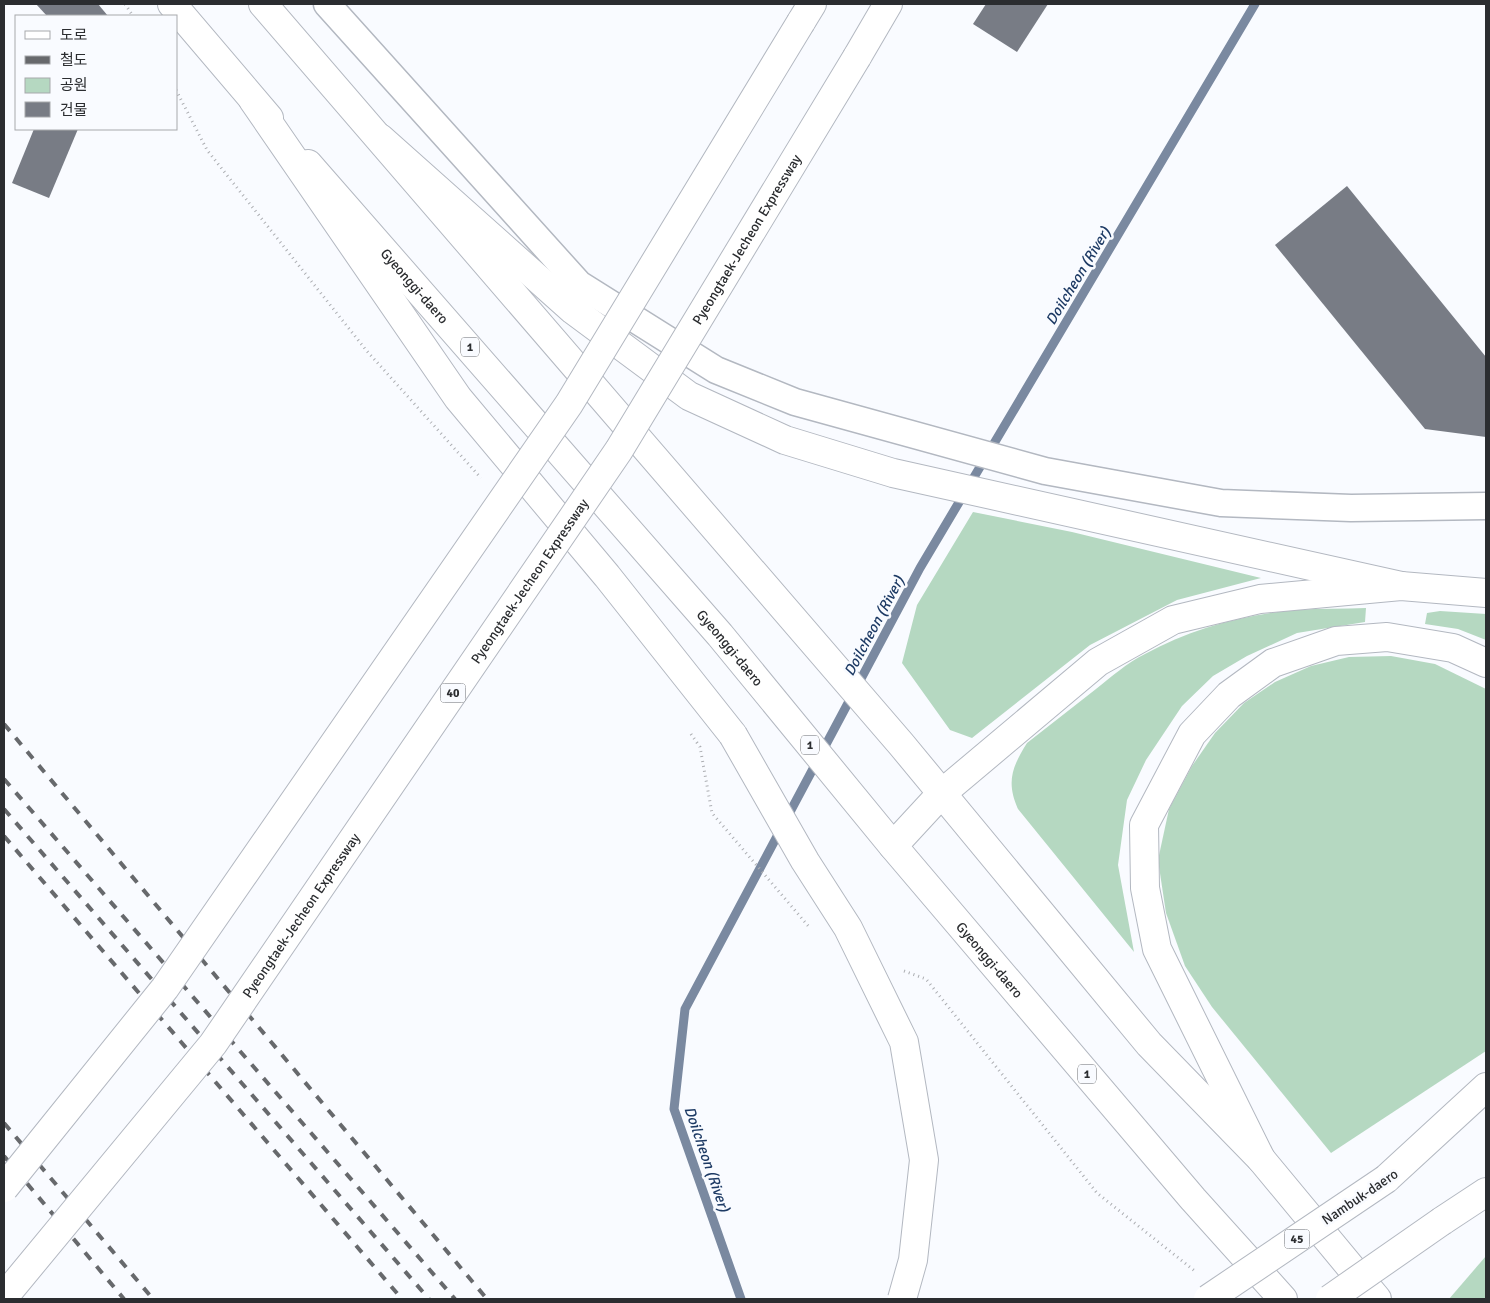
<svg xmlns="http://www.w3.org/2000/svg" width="1490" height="1303" viewBox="0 0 1490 1303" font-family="Signika,'Noto Sans KR',sans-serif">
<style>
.green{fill:#b5d8c1}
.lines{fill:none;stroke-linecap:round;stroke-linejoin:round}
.stream{stroke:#7a89a0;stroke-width:9}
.building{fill:#787c85}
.minor-casing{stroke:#b3b8c1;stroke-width:29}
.primary-casing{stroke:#b3b8c1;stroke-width:30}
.trunk-casing{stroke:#b3b8c1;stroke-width:30}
.motorway-casing{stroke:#b3b8c1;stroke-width:30}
.path{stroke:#acaeb2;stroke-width:3;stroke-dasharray:1 4;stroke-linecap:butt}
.minor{stroke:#fff;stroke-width:26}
.primary{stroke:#fff;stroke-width:28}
.trunk{stroke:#fff;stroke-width:28}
.motorway{stroke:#fff;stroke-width:28}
.rail{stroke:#67696c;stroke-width:4;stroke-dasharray:9 9;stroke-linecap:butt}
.trunk-bridge-casing{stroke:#b3b8c1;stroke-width:30;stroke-linecap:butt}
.motorway-bridge-casing{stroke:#b3b8c1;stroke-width:30;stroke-linecap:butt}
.trunk-bridge{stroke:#fff;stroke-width:28}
.motorway-bridge{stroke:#fff;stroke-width:28}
.labels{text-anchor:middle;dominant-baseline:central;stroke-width:5;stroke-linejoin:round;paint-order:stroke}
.shield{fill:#f9fbff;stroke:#696b6e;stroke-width:1}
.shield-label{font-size:12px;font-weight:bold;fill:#2b2d30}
.street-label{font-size:14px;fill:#2b2d30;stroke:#f9fbff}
.water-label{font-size:15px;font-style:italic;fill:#1d3a64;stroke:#f9fbff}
</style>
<rect width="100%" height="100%" fill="#f9fbff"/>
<g class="green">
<polygon points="973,512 1072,532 1261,578 1177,600 1090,645 972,738 950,730 902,663 917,605"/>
<path d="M1366,608L1365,622L1297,633L1247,656L1213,676L1182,706L1146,760L1127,800L1118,865L1134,952L1018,809C1006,782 1012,767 1027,743C1050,725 1073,707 1096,689C1111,677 1127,663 1145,654C1191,629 1245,614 1297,610C1320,608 1343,609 1366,608Z"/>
<polygon points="1440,611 1486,614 1486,640 1458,629 1425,624 1427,613"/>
<polygon points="1391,656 1435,664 1486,689 1486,1051 1331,1153 1212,1007 1185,966 1166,913 1158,860 1169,809 1192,766 1215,733 1244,703 1275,682 1311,666 1349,657"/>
<polygon points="1486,1256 1486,1299 1449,1299"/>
</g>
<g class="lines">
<polyline class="stream" points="741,1299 674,1109 685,1009 920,568 1255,4"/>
</g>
<g class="building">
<polygon points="36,4 98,4 108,16 47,16"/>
<polygon points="986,4 1048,4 1017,52 973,24"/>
<polygon points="34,129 78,129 49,198 12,183"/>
<polygon points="1347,186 1486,357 1486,437 1425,429 1275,245"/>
</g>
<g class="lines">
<defs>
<polyline id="minor" points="327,4 579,284 716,370 795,402 1045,471 1221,503 1351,508 1486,506"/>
<g id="primary">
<polyline points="172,4 269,118"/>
<polyline points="263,4 901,744 1149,1044 1261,1159 1377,1299"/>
<path id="s1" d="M308,164L720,635L893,846L1193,1199L1283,1299"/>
</g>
<g id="trunk">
<polyline points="253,100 458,398 607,576 733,735"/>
<polyline points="380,138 573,310 689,396 785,440 893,473 1401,586"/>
<polyline points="893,846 941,794 1098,662 1173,620 1260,599 1401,586 1486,593"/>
<polyline points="1261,1159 1157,949 1145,888 1144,825 1192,734 1229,695 1273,663 1336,641 1387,637 1453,648 1486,663"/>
<polyline points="1386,1179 1486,1087"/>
<polyline points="1442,1221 1486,1192"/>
</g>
<g id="motorway">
<polyline points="801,22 812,4"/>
<polyline points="857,57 888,4"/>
</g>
</defs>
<use href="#minor" class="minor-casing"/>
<use href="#primary" class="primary-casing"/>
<use href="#trunk" class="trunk-casing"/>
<use href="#motorway" class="motorway-casing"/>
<g class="path">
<polyline points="125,4 133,16"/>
<polyline points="176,90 207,150 366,350 481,478"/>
<polyline points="691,734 700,747 712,813 810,928"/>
<polyline points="904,971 926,979 1097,1193 1196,1272"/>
</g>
<use href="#minor" class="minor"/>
<use href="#primary" class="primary"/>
<use href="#trunk" class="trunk"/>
<use href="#motorway" class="motorway"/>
<g class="rail">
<polyline points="4,724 487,1299"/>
<polyline points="4,779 455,1299"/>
<polyline points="4,809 429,1299"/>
<polyline points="4,836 402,1299"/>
<polyline points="4,1123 153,1299"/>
<polyline points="4,1156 124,1299"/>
</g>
<defs>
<g id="trunk-bridge">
<polyline points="733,735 805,861 848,928 904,1042 924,1160 913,1260 902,1299"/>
<polyline points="1208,1299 1386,1179"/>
<polyline points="1330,1299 1442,1221"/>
</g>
<g id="motorway-bridge">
<polyline points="4,1188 165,988 569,404 801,22"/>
<path id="s2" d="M4,1297L213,1044L619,450L857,57"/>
</g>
</defs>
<use href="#trunk-bridge" class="trunk-bridge-casing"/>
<use href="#motorway-bridge" class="motorway-bridge-casing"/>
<use href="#trunk-bridge" class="trunk-bridge"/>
<use href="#motorway-bridge" class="motorway-bridge"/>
</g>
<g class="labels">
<g class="shield">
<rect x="461" y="337.5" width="18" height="19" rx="4"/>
<rect x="440.5" y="683.5" width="25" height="19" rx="4"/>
<rect x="801" y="735.5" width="18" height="19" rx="4"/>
<rect x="1078" y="1064.5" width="18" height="19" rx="4"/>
<rect x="1284.5" y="1229.5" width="25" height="19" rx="4"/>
</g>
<g class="shield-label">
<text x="470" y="347">1</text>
<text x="453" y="693">40</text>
<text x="810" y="745">1</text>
<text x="1087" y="1074">1</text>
<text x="1297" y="1239">45</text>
</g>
<g class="street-label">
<text stroke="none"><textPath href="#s2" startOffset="1294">Pyeongtaek-Jecheon Expressway</textPath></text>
<text stroke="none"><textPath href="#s1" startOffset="162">Gyeonggi-daero</textPath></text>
<text stroke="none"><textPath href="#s2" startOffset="889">Pyeongtaek-Jecheon Expressway</textPath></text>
<text stroke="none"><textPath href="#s1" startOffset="642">Gyeonggi-daero</textPath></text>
<text stroke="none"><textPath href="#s2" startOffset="484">Pyeongtaek-Jecheon Expressway</textPath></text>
<text stroke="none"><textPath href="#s1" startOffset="1048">Gyeonggi-daero</textPath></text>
<text transform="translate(1360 1197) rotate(-34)">Nambuk-daero</text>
</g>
<g class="water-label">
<text transform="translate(1078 276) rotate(-59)">Doilcheon (River)</text>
<text transform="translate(874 626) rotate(-62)">Doilcheon (River)</text>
<text transform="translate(707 1159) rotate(71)">Doilcheon (River)</text>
</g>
</g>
<rect width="1490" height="1303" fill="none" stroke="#2b2d30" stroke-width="10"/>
<rect x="15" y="15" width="162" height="115" fill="#f9fbff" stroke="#a7a9ac"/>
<rect x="25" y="31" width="25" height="8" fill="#ffffff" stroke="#a7a9ac"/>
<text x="60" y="40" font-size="15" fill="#2b2d30">도로</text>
<rect x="25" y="56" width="25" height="8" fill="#67696c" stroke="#a7a9ac"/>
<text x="60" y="65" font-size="15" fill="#2b2d30">철도</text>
<rect x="25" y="78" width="25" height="15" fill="#b5d8c1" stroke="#a7a9ac"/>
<text x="60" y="90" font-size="15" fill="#2b2d30">공원</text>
<rect x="25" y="102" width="25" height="15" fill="#787c85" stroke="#a7a9ac"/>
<text x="60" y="115" font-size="15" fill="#2b2d30">건물</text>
</svg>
